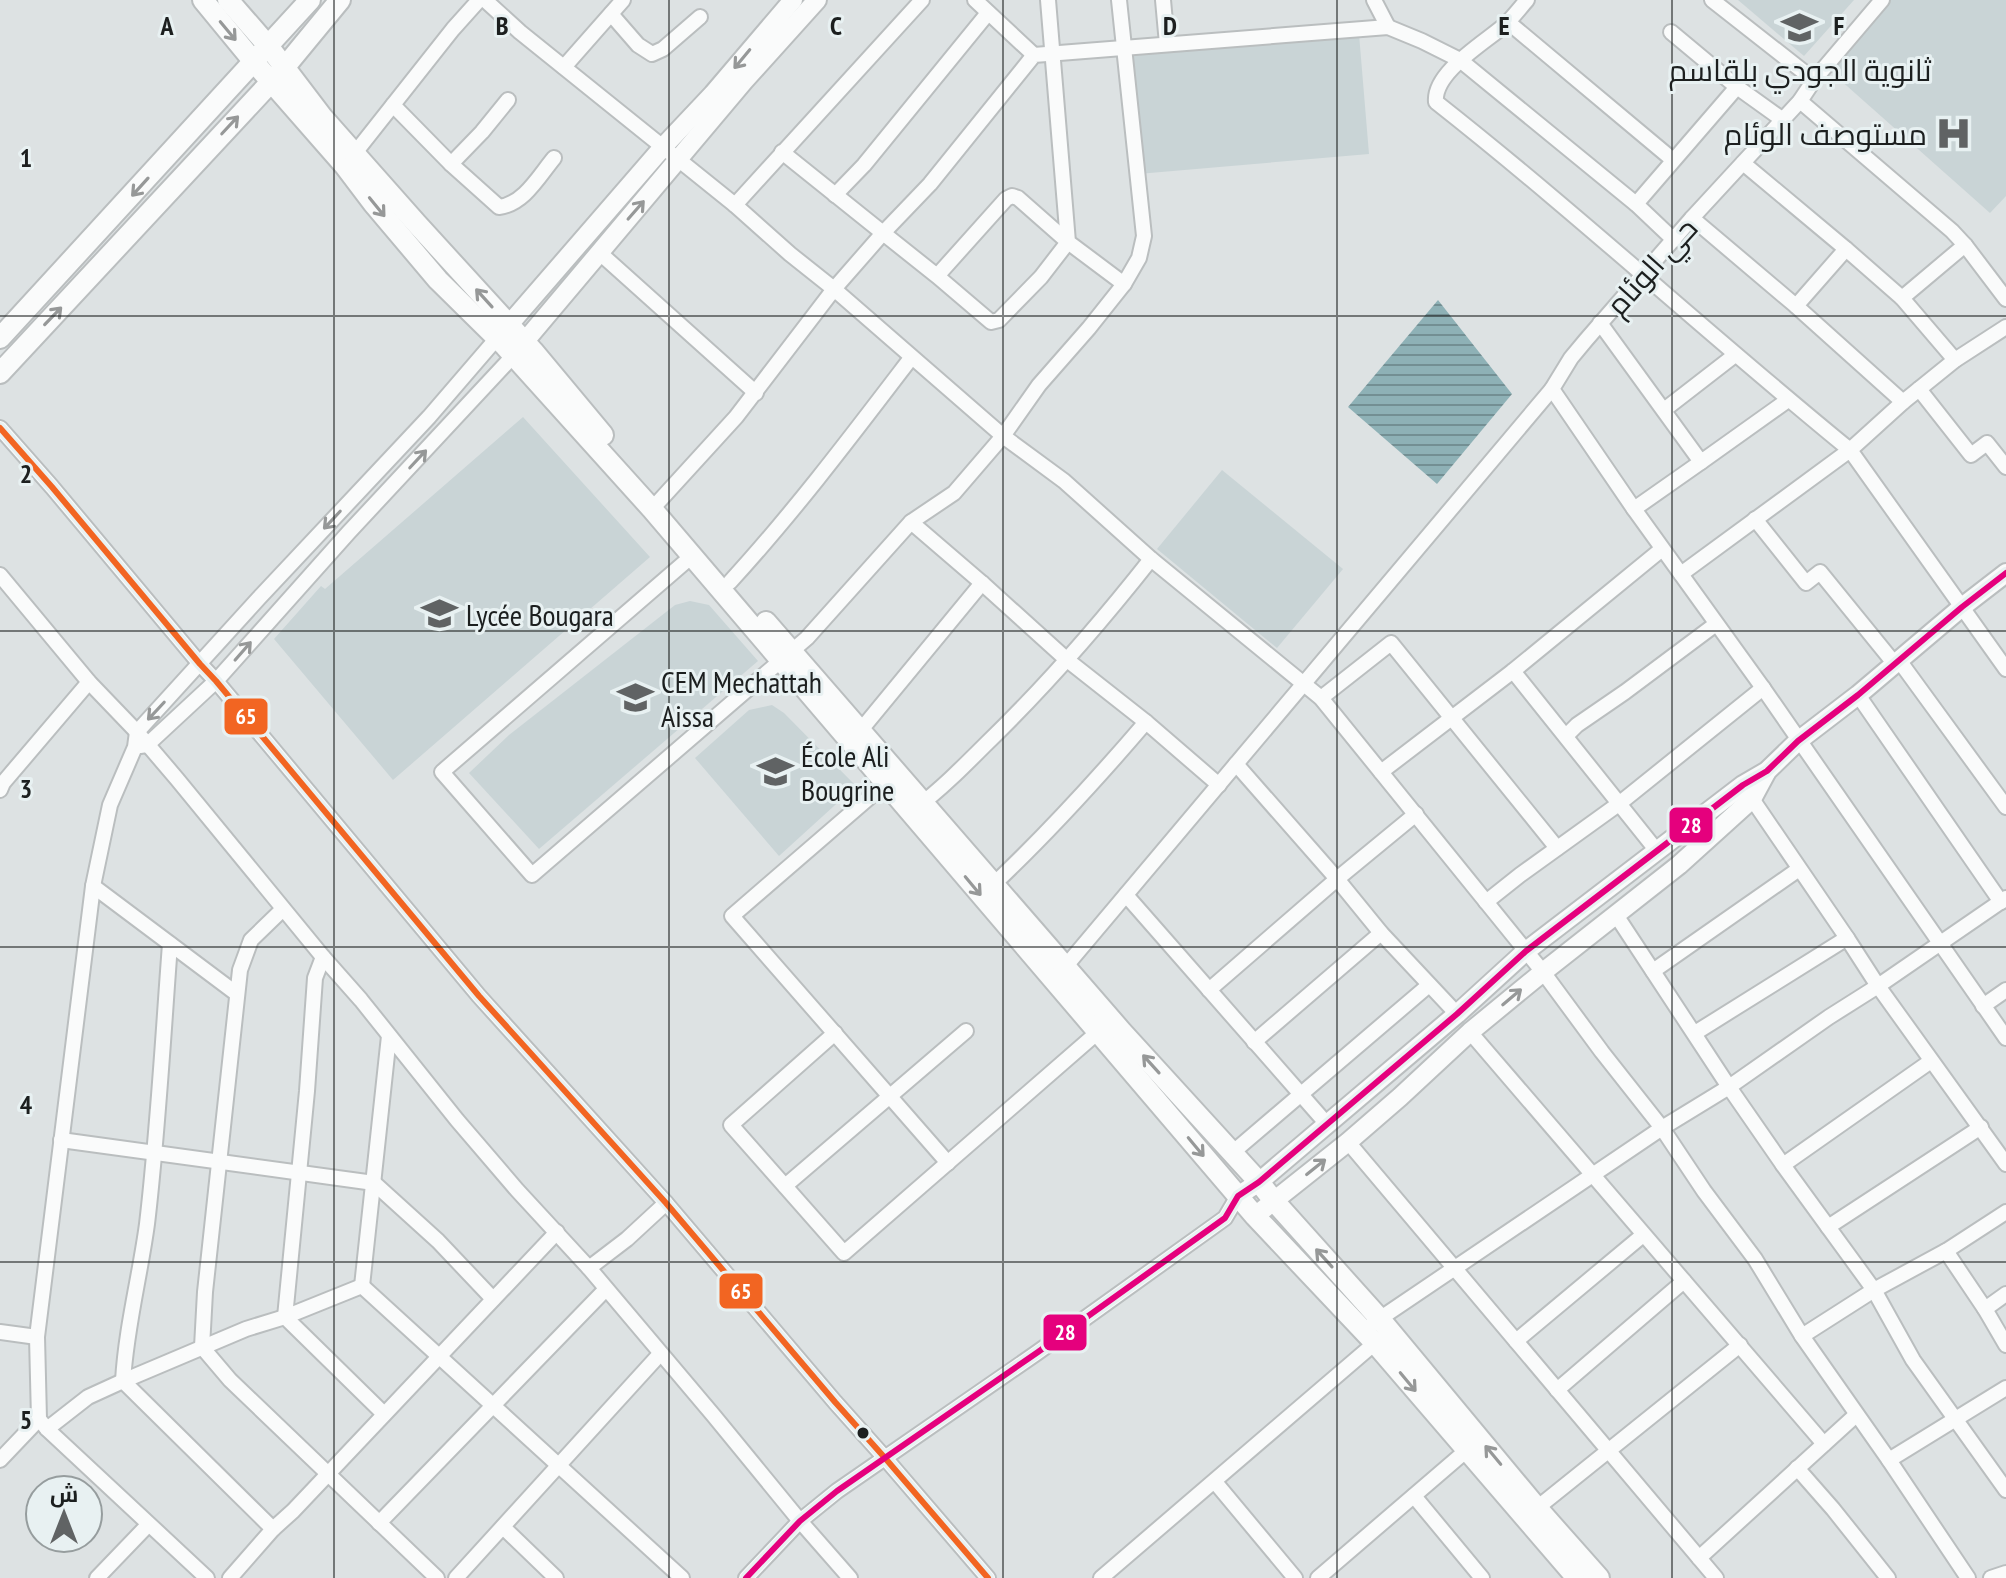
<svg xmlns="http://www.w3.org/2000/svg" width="2006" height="1578" viewBox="0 0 2006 1578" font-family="'PT Sans Narrow',Cairo,sans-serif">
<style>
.built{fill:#c9d4d6}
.water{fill:url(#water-rules)}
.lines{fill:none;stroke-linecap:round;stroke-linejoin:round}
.minor-casing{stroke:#babebf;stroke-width:18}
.tertiary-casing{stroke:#babebf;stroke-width:22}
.secondary-casing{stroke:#babebf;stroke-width:24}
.minor{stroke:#fafbfb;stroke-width:14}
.tertiary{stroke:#fafbfb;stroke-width:18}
.secondary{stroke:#fafbfb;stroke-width:20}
.bus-1-casing{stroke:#e8f1f2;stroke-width:12}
.bus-2-casing{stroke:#e8f1f2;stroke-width:12}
.bus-1{stroke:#f26522;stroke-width:6}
.bus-2{stroke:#e5007d;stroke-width:6}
.oneway{stroke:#969898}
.grid{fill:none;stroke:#1c1f1f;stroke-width:2;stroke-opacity:0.55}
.bus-dot{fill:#1c1f1f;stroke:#e8f1f2;stroke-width:3}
.labels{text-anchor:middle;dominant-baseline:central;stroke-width:6;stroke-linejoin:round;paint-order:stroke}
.poi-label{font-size:30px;fill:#1c1f1f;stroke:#e8f1f2;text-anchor:start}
.street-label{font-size:30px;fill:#1c1f1f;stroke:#e8f1f2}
.grid-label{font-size:26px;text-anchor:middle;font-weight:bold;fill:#1c1f1f;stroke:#e8f1f2;stroke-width:6;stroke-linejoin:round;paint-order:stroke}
.line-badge{stroke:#e8f1f2;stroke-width:3}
.badge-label{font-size:22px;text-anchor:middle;font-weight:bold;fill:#fff}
</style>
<defs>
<pattern id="water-rules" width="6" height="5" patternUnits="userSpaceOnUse" patternTransform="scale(2)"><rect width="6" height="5" fill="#8eb1b6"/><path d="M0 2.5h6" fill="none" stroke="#738f93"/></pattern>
</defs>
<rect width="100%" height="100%" fill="#dde2e3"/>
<g class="built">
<polygon points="1738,0 1854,0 1804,56"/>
<polygon points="1889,0 2006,0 2006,196 1990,213 1829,70"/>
<polygon points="1359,34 1369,154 1138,174 1128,55"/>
<polygon points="523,417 650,557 393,780 274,639 321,586 325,589"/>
<polygon points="1222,470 1343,569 1277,648 1157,549"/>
<polygon points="690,601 709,605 758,661 539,849 469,773 509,735 675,605"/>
<polygon points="772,705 784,713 856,786 779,856 695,758 749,710"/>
</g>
<polygon class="water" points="1438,300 1512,394 1437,484 1348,407"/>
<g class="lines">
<defs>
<g id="minor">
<polyline points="485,0 520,32 735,205 790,254 834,289 1003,436 1064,481 1151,559 1321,698 1543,972 1602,1052 1662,1128 1704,1191 1755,1259 1802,1336 1889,1460 1968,1578"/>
<polyline points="975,0 1034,55"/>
<polyline points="1048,0 1068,242 1124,284"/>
<polyline points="1163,0 1167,44"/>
<polyline points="1374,0 1388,27"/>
<path d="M1527,0C1520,8 1513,17 1506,24C1486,42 1433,72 1436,102C1577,213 1710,336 1850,450L1903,402"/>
<polyline points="1712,0 1814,80"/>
<polyline points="1882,0 1814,80 1800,101 1692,218 1586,340 1571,358 1552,389 1634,509 1763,688 2006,1038"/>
<polyline points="611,14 638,45 652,54 663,49 700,17"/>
<polyline points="1508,22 1673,160"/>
<polyline points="1671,32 1737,87"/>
<polyline points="564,67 623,0"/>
<polyline points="1800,101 1952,231 1965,245 2006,299"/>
<path d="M393,105L451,164L499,207C524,204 539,176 554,158"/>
<polyline points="782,152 883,233 930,184 1034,55 1388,27 1422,41 1460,60 1636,204 1674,240"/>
<polyline points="351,158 453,29 479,0"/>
<polyline points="1743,163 1846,249 1796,306 1903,402 1955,360 2006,327"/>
<polyline points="451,164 482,132 508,100"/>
<polyline points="835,195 864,165 988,13"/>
<polyline points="1636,204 1737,87 1783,120"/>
<polyline points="735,205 922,0"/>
<polyline points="1692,218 1796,306"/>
<polyline points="1846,249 1902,298 1955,360"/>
<polyline points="601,254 756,393"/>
<polyline points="1902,298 1965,245"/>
<polyline points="1600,323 1701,462 1788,400"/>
<polyline points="1919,389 1971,455 1987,443 2006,467"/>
<polyline points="1664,410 1735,355"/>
<polyline points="0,428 52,487 200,664 216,681 479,996 666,1203 835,1402 885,1458 988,1578"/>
<polyline points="652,509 736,417 834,289 883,233 937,276 991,322 999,320 1041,277 1068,242 1018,198 1012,196 1006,199 937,276"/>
<polyline points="1634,509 1701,462"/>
<polyline points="1755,519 1806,583 1820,572 1894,663"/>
<polyline points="911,522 982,583 1066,659 1146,722 1219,785"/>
<polyline points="692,556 442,772 532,875 807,638 911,522 954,493 1003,436 1039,385 1089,328 1124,284 1139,258 1144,236 1119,0"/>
<polyline points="1681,574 1850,450 2006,669"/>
<polyline points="0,575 89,682 137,732 177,779 323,957 361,1000 457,1120 517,1190 589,1268 714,1416 800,1521 850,1578"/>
<path d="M730,582C795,511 853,434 911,358"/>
<polyline points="1898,659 2006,807"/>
<polyline points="1513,671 1657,851"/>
<polyline points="1858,695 2001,902"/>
<polyline points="1321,698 1391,643 1557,848"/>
<polyline points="860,731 982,583"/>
<polyline points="1566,736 1577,725 1625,692 1716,624"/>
<polyline points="140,746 147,745 216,681 349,532 514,355"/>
<polyline points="1236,764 1337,879 1381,933 1457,1014"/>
<polyline points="1381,772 1513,671 1662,549"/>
<polyline points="886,783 732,916 948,1163"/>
<polyline points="0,790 3,783 89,682"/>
<polyline points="1748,793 1847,938 1878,986 2006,1164"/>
<path d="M916,808C940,790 962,768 984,746C1044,688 1099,625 1151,559"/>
<path d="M994,884C1048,833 1098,778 1146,722"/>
<polyline points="93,886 237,994"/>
<polyline points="1126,895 1326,1123"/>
<polyline points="1486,902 1520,875 1620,803 1763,688"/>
<polyline points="283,909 251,940 240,970 205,1292 202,1347 230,1380 437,1578"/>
<polyline points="1616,915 1729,1087 1783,1165 1874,1290 1913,1360 2006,1490"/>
<path d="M170,944C163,1037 158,1131 147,1224C140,1276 126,1328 123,1381L273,1529"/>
<polyline points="323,957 315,978 307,1091 285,1317 384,1414"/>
<polyline points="1653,971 1799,869"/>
<polyline points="1060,973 1552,389"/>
<polyline points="1209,990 1337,879 1416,814"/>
<polyline points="1983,1006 2006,990"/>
<polyline points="1470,1032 1824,1444"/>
<polyline points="835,1033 731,1125 844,1253 1098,1032"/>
<polyline points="1695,1033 1847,938"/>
<polyline points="1254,1042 1381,933"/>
<polyline points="61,1140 374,1183 438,1241 493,1299"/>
<polyline points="1348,1142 1716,1578"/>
<polyline points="1232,1153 1429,985"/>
<polyline points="1783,1165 1931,1061"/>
<polyline points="785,1186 966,1031"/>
<polyline points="1828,1227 1981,1127"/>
<polyline points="1946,1251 1985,1309 2006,1345"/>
<polyline points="589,1268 627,1239 666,1203"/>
<polyline points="362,1286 682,1578"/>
<polyline points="362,1286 389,1036"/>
<polyline points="1985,1309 2006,1294"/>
<polyline points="1372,1324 1662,1128 1729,1087 1829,1017 1878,986 2006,898"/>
<polyline points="0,1332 37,1337"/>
<polyline points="1802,1336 1874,1290 1946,1251 2006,1212"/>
<polyline points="1516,1341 1643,1235"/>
<polyline points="1557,1390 1684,1281"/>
<polyline points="47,1429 88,1397 123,1381 246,1329 285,1317 362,1286"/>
<polyline points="0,1460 39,1419"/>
<polyline points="1889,1460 2006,1388"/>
<polyline points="1797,1468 1833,1509 1888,1578"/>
<polyline points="1215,1482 1295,1578"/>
<polyline points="1414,1496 1482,1578"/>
<polyline points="1537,1508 1740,1345"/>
<polyline points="379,1523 606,1289"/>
<polyline points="503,1527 556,1578"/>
<polyline points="1699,1558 1856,1415"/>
<polyline points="97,1578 148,1525"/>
<polyline points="207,1578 47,1429 39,1419 37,1337 93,886 110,805 135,747 137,732 259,598 429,417 497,338"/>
<polyline points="230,1578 273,1529 293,1511 557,1232"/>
<polyline points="456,1578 660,1354"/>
<polyline points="746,1578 800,1521 837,1491 1038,1352 1225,1218 1238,1196"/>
<polyline points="1101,1578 1375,1343"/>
<polyline points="1318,1578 1467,1450"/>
<polyline points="1991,1578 2006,1573"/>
</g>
<g id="tertiary">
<polyline points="500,335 663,147 713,94 793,0"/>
<polyline points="515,353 744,81 817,0"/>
<polyline points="1238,1196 1259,1182 1457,1014 1526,951 1743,785 1767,771 1798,741 1858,695 1962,607 2006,573"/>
<polyline points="1255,1216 1348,1142 1400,1097 1470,1032 1543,972 1679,865 1752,799 1766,773"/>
</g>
<g id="secondary">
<polyline points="203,0 254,62 345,166 373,203 438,280 505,346 652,509 1255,1216 1375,1343 1577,1578"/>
<polyline points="228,0 269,47 323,118 416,223 533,351 603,435"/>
<polyline points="0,338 310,0"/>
<polyline points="0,373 284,68 340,0"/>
<polyline points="766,622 1122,1032 1259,1182 1274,1201 1379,1318 1537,1508 1599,1578"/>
</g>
</defs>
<use href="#minor" class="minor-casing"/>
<use href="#tertiary" class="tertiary-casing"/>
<use href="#secondary" class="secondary-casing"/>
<use href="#minor" class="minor"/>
<use href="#tertiary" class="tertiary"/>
<use href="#secondary" class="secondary"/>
<defs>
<polyline id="bus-1" points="0,428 52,487 200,664 216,681 479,996 666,1203 835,1402 885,1458 988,1578"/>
<polyline id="bus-2" points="746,1578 800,1521 837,1491 1038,1352 1225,1218 1238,1196 1259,1182 1457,1014 1526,951 1743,785 1767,771 1798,741 1858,695 1962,607 2006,573"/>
</defs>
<use href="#bus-1" class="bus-1-casing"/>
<use href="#bus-2" class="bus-2-casing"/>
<use href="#bus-1" class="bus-1"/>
<use href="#bus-2" class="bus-2"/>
</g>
<defs><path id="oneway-shaft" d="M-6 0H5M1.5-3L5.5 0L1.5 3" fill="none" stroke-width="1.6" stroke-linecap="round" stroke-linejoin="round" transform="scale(2)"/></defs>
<g class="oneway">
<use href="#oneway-shaft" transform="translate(228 31) rotate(50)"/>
<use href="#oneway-shaft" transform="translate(742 59) rotate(130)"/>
<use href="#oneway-shaft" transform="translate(230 125) rotate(-47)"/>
<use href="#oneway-shaft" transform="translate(140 187) rotate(132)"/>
<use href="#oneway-shaft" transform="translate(377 207) rotate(51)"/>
<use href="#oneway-shaft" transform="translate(636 210) rotate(-49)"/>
<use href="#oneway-shaft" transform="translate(484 298) rotate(-132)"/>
<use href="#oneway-shaft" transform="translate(53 316) rotate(-46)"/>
<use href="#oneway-shaft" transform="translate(418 459) rotate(-47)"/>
<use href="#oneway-shaft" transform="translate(332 520) rotate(133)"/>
<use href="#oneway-shaft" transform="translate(243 651) rotate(-49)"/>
<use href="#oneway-shaft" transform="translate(156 711) rotate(133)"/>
<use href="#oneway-shaft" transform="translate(973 886) rotate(50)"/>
<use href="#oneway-shaft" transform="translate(1512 997) rotate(-40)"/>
<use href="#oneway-shaft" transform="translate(1151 1064) rotate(-132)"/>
<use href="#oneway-shaft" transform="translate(1196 1147) rotate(50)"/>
<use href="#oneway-shaft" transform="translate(1316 1167) rotate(-39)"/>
<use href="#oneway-shaft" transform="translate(1324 1258) rotate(-132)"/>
<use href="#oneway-shaft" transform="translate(1408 1382) rotate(50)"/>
<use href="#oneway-shaft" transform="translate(1493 1455) rotate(-130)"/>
</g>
<path class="grid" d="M334,0V1578M669,0V1578M1003,0V1578M1337,0V1578M1672,0V1578M0,316H2006M0,631H2006M0,947H2006M0,1262H2006"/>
<defs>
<symbol id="school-bare" viewBox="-9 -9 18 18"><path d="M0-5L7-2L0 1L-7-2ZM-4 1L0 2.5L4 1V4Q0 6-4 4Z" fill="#606364" stroke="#e8f1f2" stroke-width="2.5" paint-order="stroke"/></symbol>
<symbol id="hospital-bare" viewBox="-9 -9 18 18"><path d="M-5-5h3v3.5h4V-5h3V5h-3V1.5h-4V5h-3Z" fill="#606364" stroke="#e8f1f2" stroke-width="2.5" paint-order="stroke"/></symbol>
</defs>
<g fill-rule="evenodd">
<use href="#school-bare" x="1774" y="2" width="51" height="51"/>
<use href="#hospital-bare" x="1928" y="108" width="51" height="51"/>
<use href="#school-bare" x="414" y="588" width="51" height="51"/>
<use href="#school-bare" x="610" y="672" width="51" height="51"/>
<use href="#school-bare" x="750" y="746" width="51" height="51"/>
</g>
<circle class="bus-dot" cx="863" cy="1433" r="7"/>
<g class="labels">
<g class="poi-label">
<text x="1800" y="69" text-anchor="middle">ثانوية الجودي بلقاسم</text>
<text x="1927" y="133" text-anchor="end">مستوصف الوئام</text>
<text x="466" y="614">Lycée Bougara</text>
<text x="661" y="681">CEM Mechattah<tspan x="661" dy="34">Aissa</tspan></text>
<text x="801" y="755">École Ali<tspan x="801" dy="34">Bougrine</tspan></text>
</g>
<g class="street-label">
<text transform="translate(1651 266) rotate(-48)">حي الوئام</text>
</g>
</g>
<g class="grid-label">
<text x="167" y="35">A</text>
<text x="502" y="35">B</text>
<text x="836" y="35">C</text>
<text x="1170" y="35">D</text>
<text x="1504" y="35">E</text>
<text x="1839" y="35">F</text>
<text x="26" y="167">1</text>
<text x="26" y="483">2</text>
<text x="26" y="798">3</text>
<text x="26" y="1114">4</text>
<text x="26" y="1429">5</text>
</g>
<g class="line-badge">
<rect x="223" y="697" width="46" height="39" rx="8" fill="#f26522"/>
<rect x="1668" y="806" width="46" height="38" rx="8" fill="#e5007d"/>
<rect x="718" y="1272" width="46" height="38" rx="8" fill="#f26522"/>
<rect x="1042" y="1313" width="46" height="39" rx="8" fill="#e5007d"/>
</g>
<g class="badge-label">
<text x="246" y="724">65</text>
<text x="1691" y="833">28</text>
<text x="741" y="1299">65</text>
<text x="1065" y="1340">28</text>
</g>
<g transform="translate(64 1514)"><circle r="38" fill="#e8f1f2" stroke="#969d9e" stroke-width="2"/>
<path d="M0-6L14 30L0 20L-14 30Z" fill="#606364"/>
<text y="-12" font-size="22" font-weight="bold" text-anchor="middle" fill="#1c1f1f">ش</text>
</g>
</svg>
